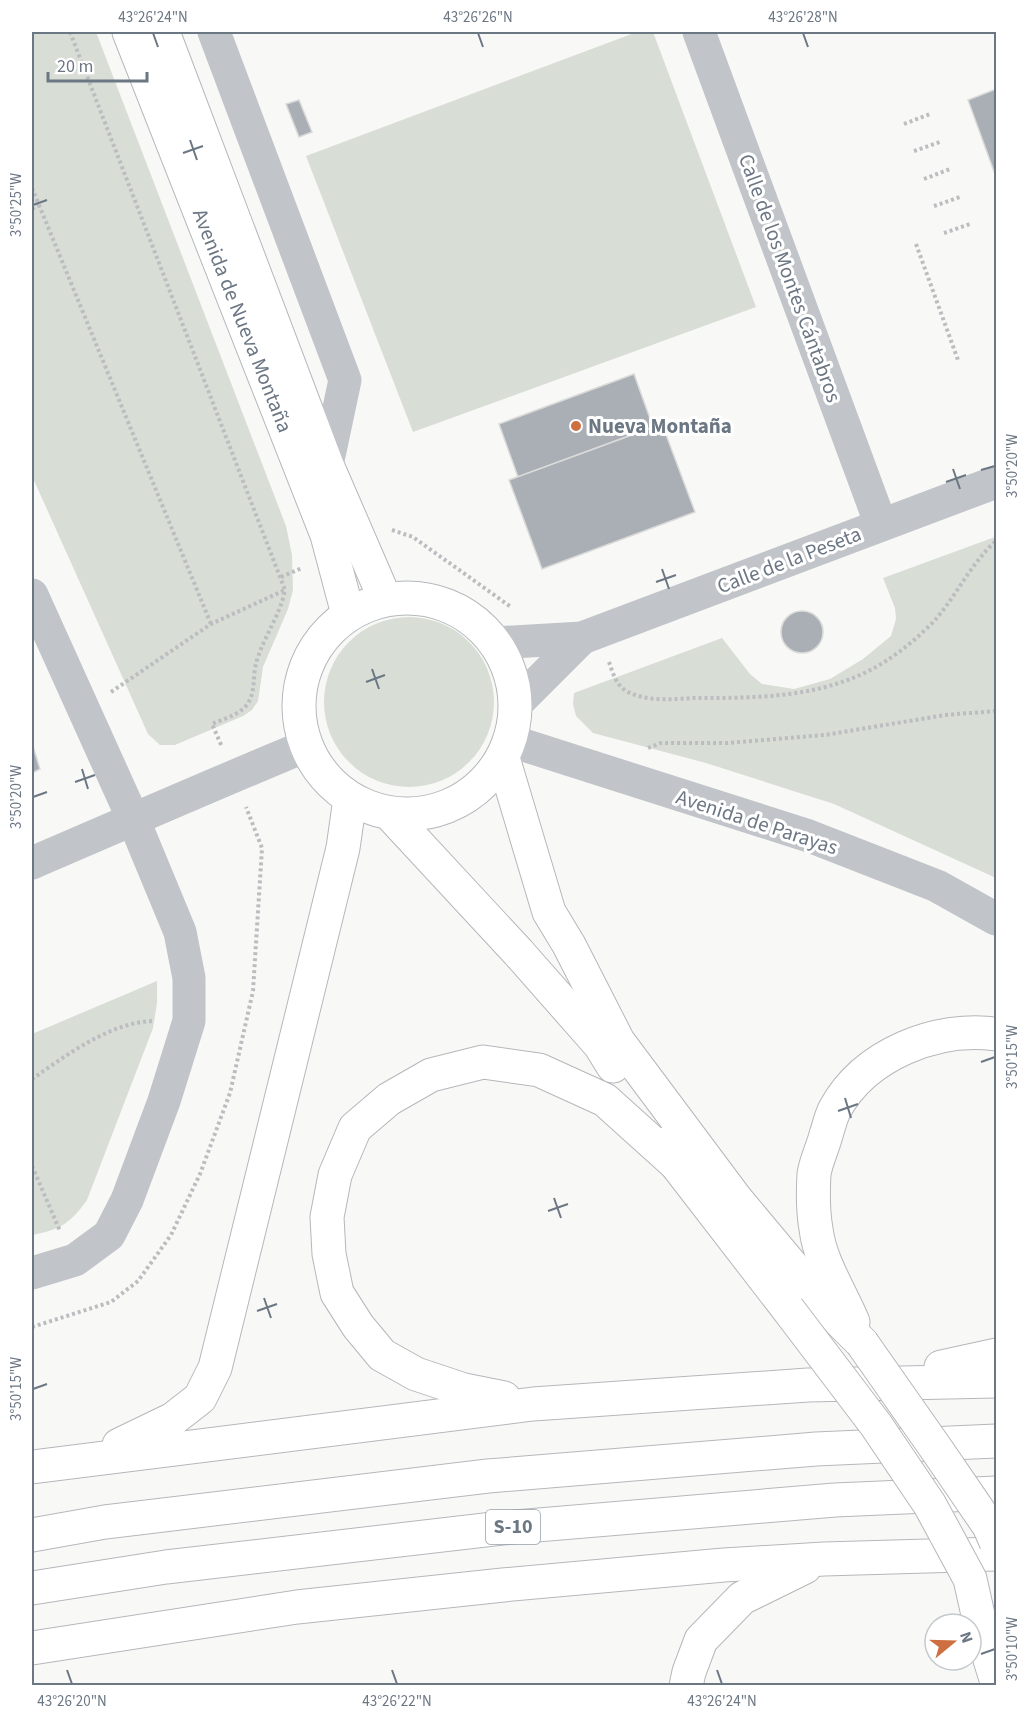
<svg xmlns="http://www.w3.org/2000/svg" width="1028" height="1717" viewBox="0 0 1028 1717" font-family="'Source Sans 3',sans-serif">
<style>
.green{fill:#d8ddd6}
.building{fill:#aaafb6;stroke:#dadad9;stroke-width:1.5}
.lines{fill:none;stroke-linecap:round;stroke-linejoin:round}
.secondary-casing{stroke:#b4b8bc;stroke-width:35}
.motorway-casing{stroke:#b5b7bb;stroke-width:35}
.path{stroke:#bbbdc0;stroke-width:4;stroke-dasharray:3 3;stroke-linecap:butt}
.minor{stroke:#c1c4c8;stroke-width:33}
.tertiary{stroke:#c1c4c8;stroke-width:33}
.secondary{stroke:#fff;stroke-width:33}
.motorway{stroke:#fff;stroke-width:33}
.motorway-bridge-casing{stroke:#b5b7bb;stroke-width:35;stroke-linecap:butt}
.motorway-bridge{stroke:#fff;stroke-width:33}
.ticks{fill:none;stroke:#6c7784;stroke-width:2}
.poi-dot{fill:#ce6f41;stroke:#fff;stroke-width:2}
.labels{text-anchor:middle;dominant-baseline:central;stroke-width:6;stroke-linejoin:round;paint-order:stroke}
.shield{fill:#fff;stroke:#98a0a9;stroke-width:1.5}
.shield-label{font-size:20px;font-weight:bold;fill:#6c7784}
.street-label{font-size:21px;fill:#6c7784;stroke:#fff}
.poi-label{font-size:21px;font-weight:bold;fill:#6c7784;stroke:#fff;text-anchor:start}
.neatline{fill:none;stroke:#6c7784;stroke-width:2}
.ticks-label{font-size:15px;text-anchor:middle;fill:#6c7784}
</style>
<rect width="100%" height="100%" fill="#f8f9f7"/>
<g class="green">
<polygon points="32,32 96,32 286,526 292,555 293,590 288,609 263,667 258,701 252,710 243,716 175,745 160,745 148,734 32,476"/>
<polygon points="637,32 653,32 756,307 413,432 306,156"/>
<polygon points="995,537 996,878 834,804 706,763 593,733 576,716 573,704 574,693 722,638 750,674 762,684 794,689 830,679 863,659 891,636 896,619 895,608 883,578"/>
<circle cx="409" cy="702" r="85"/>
<path d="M157,981V1003L153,1028L87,1200C70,1224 59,1230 32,1235V1034Z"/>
</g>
<g class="building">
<polygon points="996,89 996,177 968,100"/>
<polygon points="299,100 312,132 299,137 286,104"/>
<polygon points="634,374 653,427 518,477 499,424"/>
<polygon points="662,424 695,512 542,569 509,480"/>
<circle cx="802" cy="632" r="21"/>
<polygon points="32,743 40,769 32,773"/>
</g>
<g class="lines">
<defs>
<g id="secondary">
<path id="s1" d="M129,32L327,535L348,614"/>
<polyline points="163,32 327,465 385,599"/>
<circle cx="407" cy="706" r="108"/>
</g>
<g id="motorway">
<polyline points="503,758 549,912 569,945 618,1041 736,1199 827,1308 862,1343"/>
<polyline points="390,814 518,952 600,1045 613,1066"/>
<polyline points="664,1144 676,1164 788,1309"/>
<path d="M853,1322C840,1291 820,1262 816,1229C813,1212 813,1191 814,1174C816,1161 823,1147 826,1135C829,1126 831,1116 835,1109C865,1054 937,1026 996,1034"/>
<polyline points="941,1367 996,1355"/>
<polyline points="504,1398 464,1390 416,1374 382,1355 358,1326 337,1293 329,1254 327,1217 335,1175 355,1128 389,1099 431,1075 483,1062 539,1070 605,1100 676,1164"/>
<polyline points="119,1445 173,1419 200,1398 215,1368 343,848 350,799"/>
<polyline points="32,1467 533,1404 808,1385 996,1381"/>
<polyline points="32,1535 105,1522 488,1476 816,1449 996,1441"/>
<polyline points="32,1588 166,1567 502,1528 835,1500 996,1493"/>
<polyline points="983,1637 996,1679"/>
<polyline points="32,1648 297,1607 503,1585 724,1565 824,1559 996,1554"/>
<polyline points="686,1686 689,1672 701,1640 742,1598 805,1567"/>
</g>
</defs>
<use href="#secondary" class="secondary-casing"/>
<use href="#motorway" class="motorway-casing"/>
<g class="path">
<path d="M70,32L285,590C280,617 260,642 255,668C253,682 255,696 245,707C236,716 223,719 212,724L222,747"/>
<polyline points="904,124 930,114"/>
<polyline points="914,151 940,142"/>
<polyline points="924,179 950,169"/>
<polyline points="32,188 211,624"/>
<polyline points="934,206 960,197"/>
<polyline points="32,209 39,205"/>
<polyline points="944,233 970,224"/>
<polyline points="916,244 958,360"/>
<polyline points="392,530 413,537 511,607"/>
<polyline points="281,577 302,568"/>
<path d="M609,662C613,673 616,686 628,692C648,702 673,699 695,698C761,698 828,698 886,661C903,650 921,635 935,620C957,595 971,563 996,541"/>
<polyline points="111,692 211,624 285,590"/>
<polyline points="648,748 661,743 728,743 825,735 945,715 996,711"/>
<path d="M32,1079C67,1055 110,1022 154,1021"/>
<polyline points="32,1166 60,1231"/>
<polyline points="32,1327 111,1302 138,1281 171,1235 200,1174 230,1093 253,991 262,848 246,807"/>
</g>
<g class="minor">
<polyline points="214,32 345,380 327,465"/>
<polyline points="699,32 881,525"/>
<polyline points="32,595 134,821 180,932 189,978 189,1021 164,1101 127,1200 109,1235 75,1260 32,1273"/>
<polyline points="511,741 809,836 937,886 996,919"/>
<path d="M32,863C123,824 214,784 306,746"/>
</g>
<g class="tertiary">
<polyline points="494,643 582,638 996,482"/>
<polyline points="516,704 582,638"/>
</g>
<use href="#secondary" class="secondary"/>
<use href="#motorway" class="motorway"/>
<defs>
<g id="motorway-bridge">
<polyline points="788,1309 876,1425 930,1505 970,1579 983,1637"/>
<polyline points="862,1343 937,1450 989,1526 996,1542"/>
</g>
</defs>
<use href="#motorway-bridge" class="motorway-bridge-casing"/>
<use href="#motorway-bridge" class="motorway-bridge"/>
</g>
<path class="ticks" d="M153,33L158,47M478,33L483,47M803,33L808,47M190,140L197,160M183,153L203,146M33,205L47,200M953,469L960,489M981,470L995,466M946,482L966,475M662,569L669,589M656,582L676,575M372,669L379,689M366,682L385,675M82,769L88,789M75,782L95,775M33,797L47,792M981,1062L995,1057M845,1098L851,1118M838,1111L858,1104M554,1198L561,1218M548,1211L568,1204M264,1298L271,1318M257,1311L277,1304M33,1389L47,1384M981,1654L995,1649M67,1670L72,1684M392,1670L397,1684M717,1670L722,1684"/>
<circle class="poi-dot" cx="576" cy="426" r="6"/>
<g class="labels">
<rect class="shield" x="486" y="1510" width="54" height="34" rx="4.5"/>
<g class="shield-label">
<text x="513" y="1527">S-10</text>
</g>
<g class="street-label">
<text transform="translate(790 278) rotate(70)">Calle de los Montes Cántabros</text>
<text stroke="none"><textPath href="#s1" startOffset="310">Avenida de Nueva Montaña</textPath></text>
<text transform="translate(789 560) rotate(-21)">Calle de la Peseta</text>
<text transform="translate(757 822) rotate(18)">Avenida de Parayas</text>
</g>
<g class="poi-label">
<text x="588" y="426">Nueva Montaña</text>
</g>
</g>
<rect width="1028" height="1717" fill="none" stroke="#ffffff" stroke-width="66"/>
<g transform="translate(953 1642) rotate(71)"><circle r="28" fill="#ffffff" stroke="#c4c9ce" stroke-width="1.5"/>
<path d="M0-4.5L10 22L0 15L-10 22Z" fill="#ce6f41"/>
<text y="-9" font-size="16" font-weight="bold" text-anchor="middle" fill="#6c7784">N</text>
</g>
<path d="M48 72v9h99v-9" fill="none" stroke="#6c7784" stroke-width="3"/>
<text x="57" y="72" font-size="18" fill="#6c7784" stroke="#ffffff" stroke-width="4.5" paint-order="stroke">20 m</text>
<rect x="33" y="33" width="962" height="1651" class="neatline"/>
<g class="ticks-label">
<text x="153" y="22">43°26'24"N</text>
<text x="478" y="22">43°26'26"N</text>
<text x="803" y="22">43°26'28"N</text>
<text transform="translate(16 205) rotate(-90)" y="5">3°50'25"W</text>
<text transform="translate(1012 466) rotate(-90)" y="5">3°50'20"W</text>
<text transform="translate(16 797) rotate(-90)" y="5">3°50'20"W</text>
<text transform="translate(1012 1057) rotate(-90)" y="5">3°50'15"W</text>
<text transform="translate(16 1389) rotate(-90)" y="5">3°50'15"W</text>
<text transform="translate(1012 1649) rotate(-90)" y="5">3°50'10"W</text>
<text x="72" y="1706">43°26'20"N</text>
<text x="397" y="1706">43°26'22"N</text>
<text x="722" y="1706">43°26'24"N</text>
</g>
</svg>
